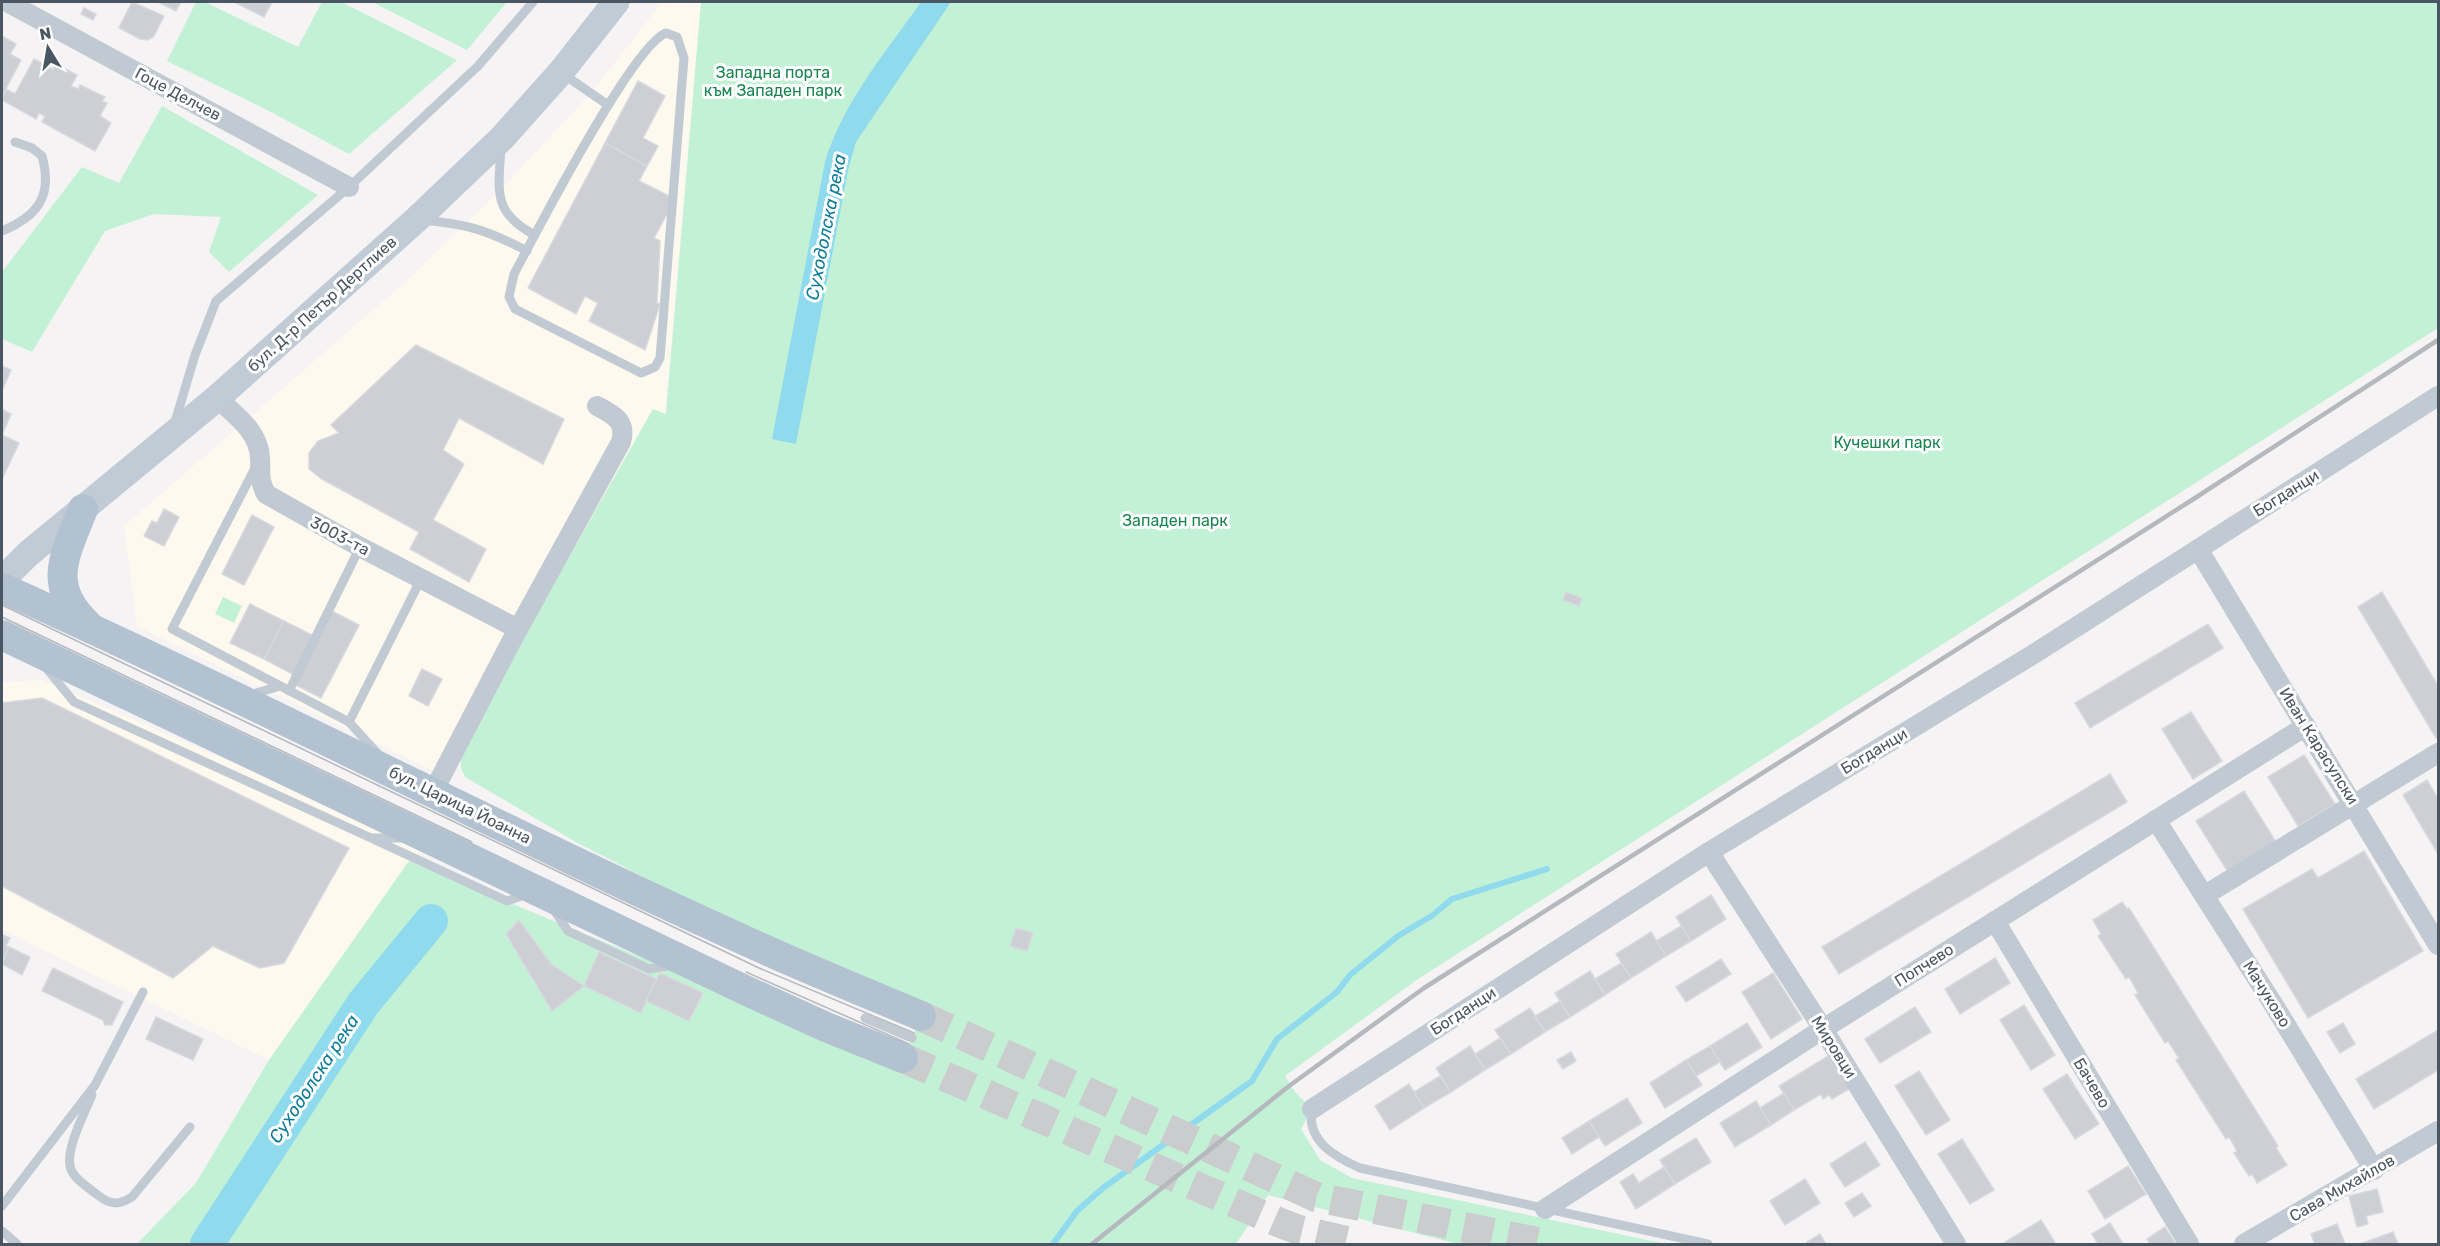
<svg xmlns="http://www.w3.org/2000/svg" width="2440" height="1246" viewBox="0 0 2440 1246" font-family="Rubik,sans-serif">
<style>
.commercial{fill:#fdf9ef}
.green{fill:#c3f1d5}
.water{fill:#90daee}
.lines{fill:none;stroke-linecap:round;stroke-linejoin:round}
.stream{stroke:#90daee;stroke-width:6}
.river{stroke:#90daee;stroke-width:34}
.building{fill:#cdcfd5;stroke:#d7d9de;stroke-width:1.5}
.primary-tunnel{stroke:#caccce;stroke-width:30;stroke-dasharray:30 15;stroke-linecap:butt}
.service{stroke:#c1cad2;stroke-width:9}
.minor{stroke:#c1cad2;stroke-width:20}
.secondary{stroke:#c1cbd6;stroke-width:27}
.primary{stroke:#b3c2d1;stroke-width:30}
.tram{stroke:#b5b8bd;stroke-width:1.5}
.rail{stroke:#b5b8bd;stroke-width:4.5}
.labels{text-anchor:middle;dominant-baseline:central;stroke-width:6;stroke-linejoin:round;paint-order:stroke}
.park-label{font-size:16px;fill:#17864f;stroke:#fff}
.street-label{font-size:16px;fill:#4a5661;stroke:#fff}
.water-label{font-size:18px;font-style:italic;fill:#0c7c9b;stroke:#fff}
</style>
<rect width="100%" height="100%" fill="#f5f3f3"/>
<g class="commercial">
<polygon points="662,2 701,2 665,415 653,409 515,655 433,771 137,626 124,526 412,276 500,190 592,92"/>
<polygon points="42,680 424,846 409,861 269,1060 2,930 2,682"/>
</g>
<g class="green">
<polygon points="196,2 205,2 298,47 322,2 341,2 457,60 349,154 267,110 167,61"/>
<polygon points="372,2 507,2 467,50"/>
<polygon points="701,2 2438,2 2438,328 1418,979 1285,1076 1295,1092 1312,1109 1301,1129 1320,1160 1352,1178 1666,1244 1458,1244 1268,1195 1236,1244 137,1244 196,1183 269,1060 409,861 901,1065 921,1016 690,901 576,842 465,777 461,768 461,759 535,617 653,409 666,414"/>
<polygon points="162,106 318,195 229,272 209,252 221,217 154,214 105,231 32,352 2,339 2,272 82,167 119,183"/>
<polygon points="223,597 242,606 234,623 215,614"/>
</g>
<path class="water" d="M921,2H951L856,142L849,166L796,444L772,439L825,162C843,102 886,52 921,2Z"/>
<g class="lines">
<polyline class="stream" points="1053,1244 1077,1211 1103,1188 1252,1081 1277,1039 1337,992 1350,975 1398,936 1433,915 1452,899 1547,869"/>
<polyline class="river" points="207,1244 363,1004 431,921"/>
</g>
<g class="building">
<polygon points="132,2 164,16 154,36 148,40 140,39 119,28"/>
<polygon points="158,2 181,2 176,11"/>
<polygon points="234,2 272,2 264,17"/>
<polygon points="84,8 96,14 93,20 81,14"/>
<polygon points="2,36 16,44 10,54 21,60 2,96"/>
<polygon points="34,59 53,69 56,64 77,75 71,86 78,89 80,85 105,97 102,101 107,103 100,116 111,123 95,151 42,122 45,116 39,113 36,119 2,100 6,89 15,94"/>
<polygon points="638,81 665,96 643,138 658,146 647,166 605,143"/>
<polygon points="605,143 647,166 639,181 669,196 668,212 654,238 660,241 657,303 660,304 645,350 589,321 598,303 585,296 576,314 528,288"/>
<polygon points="416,345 564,419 543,464 459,418 443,450 464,464 433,520 486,549 469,582 410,549 419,532 322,479 309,469 309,453 318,441 339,433 331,425"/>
<polygon points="2,366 11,370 2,391"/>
<polygon points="2,409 11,414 2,435 19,443 2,479"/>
<polygon points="164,509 179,517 164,546 144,536 152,521 157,523"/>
<polygon points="252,515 274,527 244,585 222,574"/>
<polygon points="1566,592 1582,598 1579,606 1563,600"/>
<polygon points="2382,592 2438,686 2438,737 2436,738 2358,607"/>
<polygon points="250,604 284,621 264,659 230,643"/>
<polygon points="328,609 359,625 321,698 290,682 294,675 264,659 284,621 314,636"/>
<polygon points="2208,624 2223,648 2090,728 2075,703"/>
<polygon points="422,669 442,679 428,706 409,696"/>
<polygon points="42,698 349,848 284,963 260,968 213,946 173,978 2,886 2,703"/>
<polygon points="2191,712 2222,761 2193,779 2162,729"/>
<polygon points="2304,755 2335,804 2298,826 2268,777"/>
<polygon points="2110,774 2127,802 1839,974 1822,947"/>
<polygon points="2427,780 2438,799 2438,854 2403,795"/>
<polygon points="2244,791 2276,842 2228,872 2196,821"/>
<polygon points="2364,851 2423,951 2308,1018 2243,909 2312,869 2318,878"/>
<polygon points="1711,895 1726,919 1691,941 1676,917"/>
<polygon points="2122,902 2127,909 2129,908 2278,1146 2276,1148 2287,1165 2257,1183 2252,1174 2249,1176 2234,1153 2237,1151 2229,1137 2226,1139 2176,1060 2179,1058 2168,1041 2165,1043 2135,995 2138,993 2129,977 2126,979 2098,936 2101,934 2093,920"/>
<polygon points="519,920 551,964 584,986 552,1011 506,934"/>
<polygon points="1681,926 1691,941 1666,956 1656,941"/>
<polygon points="1016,928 1033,933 1027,951 1010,946"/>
<polygon points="1651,932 1666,956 1631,978 1616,954"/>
<polygon points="2,935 10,938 6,946 9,947 2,962"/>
<polygon points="9,947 30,957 22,975 2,964"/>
<polygon points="599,952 657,979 641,1013 584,986"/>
<polygon points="1995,958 2010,983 1960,1014 1945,989"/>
<polygon points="1721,959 1731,974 1686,1002 1676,987"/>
<polygon points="1621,963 1631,978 1605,995 1595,979"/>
<polygon points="53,968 123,1002 112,1025 105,1025 103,1020 42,991"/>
<polygon points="1590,971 1605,995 1570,1017 1555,993"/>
<polygon points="660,973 703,993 689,1021 646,1001"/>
<polygon points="1773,973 1802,1019 1771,1039 1742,992"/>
<polygon points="1560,1001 1570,1017 1545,1032 1535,1016"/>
<polygon points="2024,1005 2055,1055 2031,1070 2000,1020"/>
<polygon points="1915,1007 1931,1032 1880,1063 1865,1039"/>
<polygon points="1530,1008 1545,1032 1511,1054 1495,1030"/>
<polygon points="156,1017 203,1039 193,1060 146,1039"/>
<polygon points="1747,1023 1762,1047 1725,1070 1710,1046"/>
<polygon points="2343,1023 2355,1044 2340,1053 2327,1032"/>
<polygon points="2438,1030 2438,1070 2374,1109 2356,1079"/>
<polygon points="1500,1038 1511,1054 1485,1070 1475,1054"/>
<polygon points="1470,1046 1485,1070 1451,1092 1436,1068"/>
<polygon points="1710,1046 1720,1062 1696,1076 1686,1060"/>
<polygon points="1571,1052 1576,1061 1563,1069 1557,1060"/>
<polygon points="1828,1056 1849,1089 1832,1099 1829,1095 1823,1099 1821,1094 1794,1110 1779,1086"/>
<polygon points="1686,1060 1702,1085 1665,1108 1650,1083"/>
<polygon points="1919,1071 1950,1120 1926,1135 1895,1086"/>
<polygon points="2067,1074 2099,1124 2075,1139 2043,1089"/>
<polygon points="1440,1076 1451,1092 1424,1108 1414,1092"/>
<polygon points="1409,1084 1424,1108 1390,1130 1375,1106"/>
<polygon points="1784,1093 1794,1110 1771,1125 1760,1108"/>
<polygon points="1627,1098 1642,1123 1605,1146 1589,1121"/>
<polygon points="1756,1101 1771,1125 1735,1147 1720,1123"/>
<polygon points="1589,1121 1599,1137 1572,1154 1562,1138"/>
<polygon points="1696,1138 1711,1162 1675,1184 1660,1160"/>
<polygon points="1962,1139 1994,1190 1970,1204 1938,1154"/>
<polygon points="1865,1142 1880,1165 1845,1187 1830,1164"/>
<polygon points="2128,1166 2146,1194 2105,1219 2088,1191"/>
<polygon points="1664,1167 1675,1184 1636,1209 1620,1182 1633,1174 1639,1183"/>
<polygon points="1805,1179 1820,1203 1785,1225 1770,1201"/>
<polygon points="2377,1189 2383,1212 2366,1216 2368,1224 2357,1227 2349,1196"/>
<polygon points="1862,1193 1871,1206 1854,1217 1845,1203"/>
<polygon points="2041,1220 2056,1244 2002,1244"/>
<polygon points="2110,1223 2123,1244 2098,1244 2092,1234"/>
<polygon points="2337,1224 2345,1244 2315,1244 2311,1234"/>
<polygon points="2165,1227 2176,1244 2150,1244 2147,1239"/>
<polygon points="2393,1232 2398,1244 2360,1244"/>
<polygon points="1820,1234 1826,1244 1809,1244 1807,1242"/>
</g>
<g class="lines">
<g class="primary-tunnel">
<polyline points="921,1016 1316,1197 1547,1244"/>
<polyline points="903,1058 1278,1222 1299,1230 1359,1244"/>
</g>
<g class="service">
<path d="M666,33L677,37L684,58L660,358L655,367L641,373L515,309L509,297L514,274C536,233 632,46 666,33Z"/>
<polyline points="563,74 608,105"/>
<path d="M501,146C499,190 491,212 535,235"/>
<path d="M423,220C467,224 487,230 527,251"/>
<path d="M2,231C38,216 53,196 42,156L32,148L15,142"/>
<polyline points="175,422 195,355 216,301 349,187 478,66 533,2"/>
<polyline points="255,468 172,629 349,722 378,754"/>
<polyline points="47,669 74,702 371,838 405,838"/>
<polyline points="289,691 360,547"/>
<polyline points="250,695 280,686"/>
<polyline points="349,722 421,579"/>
<polyline points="373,839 507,901 527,894"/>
<polyline points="554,910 568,931 649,969 673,965"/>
<polyline points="865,1018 912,1038"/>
<path d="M92,1095C85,1112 66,1148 70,1166C72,1178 89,1188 99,1196C111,1205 119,1205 132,1197L190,1127"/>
<path d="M1312,1109C1306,1141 1335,1157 1360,1168L1708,1244"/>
<polyline points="2,1206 95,1085 143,992"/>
<polyline points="2,1231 17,1244"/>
</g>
<g class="minor">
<polyline points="7,2 349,187"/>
<path d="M217,398C235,415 259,431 260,458C261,474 258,478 266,494L360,547L518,629"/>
<polyline points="2198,549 2438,945"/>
<path d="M433,792L511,642L621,442C627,421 614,415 597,406"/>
<polyline points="2156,820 2275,1007 2374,1170"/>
<polyline points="1709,852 1823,1029 1956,1244"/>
<polyline points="2205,895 2438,753"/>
<polyline points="1995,921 2189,1244"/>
<polyline points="1312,1109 1709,852 2037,652 2438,396"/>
<polyline points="1545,1209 1823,1029 2306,726"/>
<polyline points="2244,1244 2438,1131"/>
</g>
<polyline class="secondary" points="2,580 28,554 217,398 417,219 502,138 561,72 616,2"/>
<g class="primary">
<path d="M83,509C65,555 46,585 87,624"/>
<path d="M2,588C259,703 509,835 766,950C817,973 869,994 921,1016"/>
<polyline points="2,635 747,991 826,1027 903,1058"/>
</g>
<g class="tram">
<polyline points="2,605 759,968 914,1033"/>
<polyline points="2,617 472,842"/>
<polyline points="746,972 909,1044"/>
</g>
<polyline class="rail" points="1092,1244 1289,1086 1424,988 2192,500 2438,340"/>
</g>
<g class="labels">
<g class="park-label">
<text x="773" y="72">Западна порта<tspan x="773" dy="18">към Западен парк</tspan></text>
<text x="1887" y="442">Кучешки парк</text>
<text x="1175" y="520">Западен парк</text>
</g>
<g class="street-label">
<text transform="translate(178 94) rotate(28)">Гоце Делчев</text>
<text transform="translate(322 304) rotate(-42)">бул. Д-р Петър Дертлиев</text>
<text transform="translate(2286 493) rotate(-32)">Богданци</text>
<text transform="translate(340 536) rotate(28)">3003-та</text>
<text transform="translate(2319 746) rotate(58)">Иван Карасулски</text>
<text transform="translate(1874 751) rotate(-31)">Богданци</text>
<text transform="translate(460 805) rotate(26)">бул. Царица Йоанна</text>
<text transform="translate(1924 965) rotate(-32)">Попчево</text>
<text transform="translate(2267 994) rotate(58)">Мачуково</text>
<text transform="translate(1463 1011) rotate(-33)">Богданци</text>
<text transform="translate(1834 1047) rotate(58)">Мировци</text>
<text transform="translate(2092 1083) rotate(59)">Бачево</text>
<text transform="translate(2342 1188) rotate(-30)">Сава Михайлов</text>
</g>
<g class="water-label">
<text transform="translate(826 227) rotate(-79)">Суходолска река</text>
<text transform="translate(314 1079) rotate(-57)">Суходолска река</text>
</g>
</g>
<rect width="2440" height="1246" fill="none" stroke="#4a5661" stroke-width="6"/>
<g transform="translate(48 48) rotate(349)" stroke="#ffffff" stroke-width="4.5" paint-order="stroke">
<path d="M0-4.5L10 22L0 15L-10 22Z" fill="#4a5661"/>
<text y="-9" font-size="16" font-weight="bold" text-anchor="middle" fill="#4a5661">N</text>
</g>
</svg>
